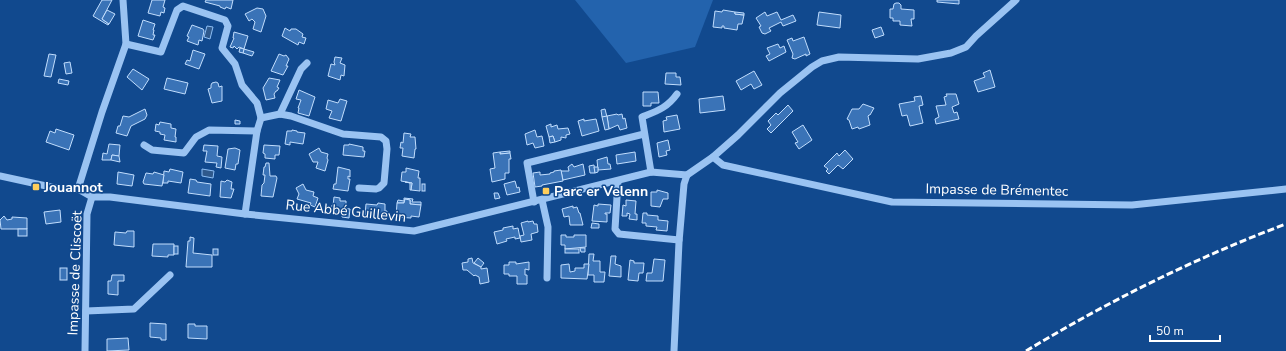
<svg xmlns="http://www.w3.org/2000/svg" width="1286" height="351" viewBox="0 0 1286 351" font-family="'Nunito Sans',sans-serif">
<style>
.green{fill:#2363ad}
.water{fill:#2f598c;stroke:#8cbef5}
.building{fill:#3a73b7;stroke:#c1ddfd}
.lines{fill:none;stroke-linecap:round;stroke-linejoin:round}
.minor{stroke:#9ac3f2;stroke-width:7}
.rail{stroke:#fff;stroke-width:3;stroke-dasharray:7 3;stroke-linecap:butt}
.poi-dot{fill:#ffce5b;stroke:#11498e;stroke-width:1.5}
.labels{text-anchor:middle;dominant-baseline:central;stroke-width:3;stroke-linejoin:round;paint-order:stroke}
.poi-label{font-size:14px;font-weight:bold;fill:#fff;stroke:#11498e;text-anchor:start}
.street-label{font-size:14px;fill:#fff;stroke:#11498e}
</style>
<rect width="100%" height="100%" fill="#11498e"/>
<polygon class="green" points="575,0 713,0 695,47 626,63"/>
<g class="water">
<polygon points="207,26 213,27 210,39 204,37"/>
<polygon points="202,169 214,171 213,178 202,176"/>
</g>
<g class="building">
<polygon points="102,0 112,0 102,19 109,24 108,25 93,16"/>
<polygon points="152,0 165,0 163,7 165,8 164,13 161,12 160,16 148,13"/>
<polygon points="206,0 233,0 231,9 226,7 225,9 220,7 220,6 205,2"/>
<polygon points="937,0 959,0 959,4 937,2"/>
<polygon points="896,3 899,3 901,5 901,9 914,10 914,19 911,19 912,26 900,25 900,21 893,21 893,18 890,18 890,9 893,9 894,4"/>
<polygon points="257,8 263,9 266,16 261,32 253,29 255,22 252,19 249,21 245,14"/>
<polygon points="107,10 115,14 109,24 102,19"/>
<polygon points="723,10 735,12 735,14 744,15 742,24 738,24 737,30 724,28 724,26 722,26 722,28 713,27 715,11 722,12"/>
<polygon points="735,12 744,13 744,15 735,14"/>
<polygon points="765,12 767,16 777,12 781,20 793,15 796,21 783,26 781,22 769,28 771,31 765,34 762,33 759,27 761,26 756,18"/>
<polygon points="819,12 841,15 840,28 817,25"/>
<polygon points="143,20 155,24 153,30 154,30 153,35 155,35 153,40 138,36"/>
<polygon points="192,25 203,29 204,31 202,41 199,40 198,45 187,41 189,37 187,36"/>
<polygon points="881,27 884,35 875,38 872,30"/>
<polygon points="285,28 290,31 291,29 296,29 303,34 302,37 306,38 304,44 299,42 298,45 282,36"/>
<polygon points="234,32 248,36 244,49 254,52 252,56 243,53 244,49 239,47 237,49 234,46 233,48 230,47 234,38 233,38"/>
<polygon points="804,37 810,54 806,56 806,54 795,59 792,58 793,54 787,40 792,38 793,41"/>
<polygon points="778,44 780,48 784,46 786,52 769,61 766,56 770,54 767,48"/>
<polygon points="240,48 244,49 243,53 239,52"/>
<polygon points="193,50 205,54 199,69 185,64 187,60 190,61"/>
<polygon points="49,54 56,55 51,77 44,76"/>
<polygon points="279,54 284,56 286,55 289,59 286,66 288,66 283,75 271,71"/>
<polygon points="335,57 342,58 340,63 345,65 344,76 341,75 340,80 328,76 331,64 335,65 334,62"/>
<polygon points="70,62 72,73 66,74 64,63"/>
<polygon points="133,69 149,79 142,90 127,77"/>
<polygon points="990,70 995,87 978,92 974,81 985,77 983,73"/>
<polygon points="754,71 762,85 754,89 751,84 741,90 736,81"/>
<polygon points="666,73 676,73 676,77 680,77 681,85 665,84"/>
<polygon points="167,78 188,83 185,94 164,89"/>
<polygon points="269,78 280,80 277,87 279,88 277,91 276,91 274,94 275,98 266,100 263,88"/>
<polygon points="59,79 69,81 68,85 58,83"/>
<polygon points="216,82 218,83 219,87 222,86 222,101 212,103 208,89 211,88 211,85 212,83"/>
<polygon points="299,90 315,97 309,116 298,113 299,108 298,108 301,100 296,99"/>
<polygon points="643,92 658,92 659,103 651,103 651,106 643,106"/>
<polygon points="946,94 956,94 959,104 952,107 954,113 957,112 959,119 936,124 935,119 939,117 936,106 946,105 944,97 947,96"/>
<polygon points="723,96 725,110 700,113 699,99"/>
<polygon points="921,96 923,105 919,106 920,111 923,123 910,126 907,115 902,116 899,104 915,101 914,97"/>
<polygon points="340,99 347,101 341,121 329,118 332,111 326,109 328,100 338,103"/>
<polygon points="863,104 874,108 870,115 869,115 868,116 870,125 859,129 858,127 852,129 849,120 847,119 852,109 859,109"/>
<polygon points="788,105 793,111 771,133 767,129 771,125 768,121 776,113 778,115"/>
<polygon points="145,109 147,115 145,119 131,126 127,136 116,133 118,126 120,126 123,116 129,117"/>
<polygon points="605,109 607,117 602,117 601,110"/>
<polygon points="617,114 618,115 622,114 623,119 625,118 627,128 620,130 618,125 609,129 607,116"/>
<polygon points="677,115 680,129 664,132 663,121 667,120 666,117"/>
<polygon points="607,116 609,129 605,130 602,117"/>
<polygon points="584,119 584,121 596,119 599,131 582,136 578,121"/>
<polygon points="235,120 240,121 240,124 235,124"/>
<polygon points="160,122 171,124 171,128 176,129 175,137 176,137 176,142 164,140 165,135 160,134 160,132 155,131 156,124 159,125"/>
<polygon points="551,124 551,127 557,125 558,129 568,128 570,134 566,135 566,138 561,137 561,140 555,142 553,136 549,137 546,126"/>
<polygon points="803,125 812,140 799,149 795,143 798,142 792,132"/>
<polygon points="56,129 74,135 69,150 46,142 50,131 55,133"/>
<polygon points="292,130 297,131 297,132 305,133 303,144 290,142 290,145 285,144 287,131 292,131"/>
<polygon points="535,130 537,137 542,136 544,146 535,148 533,143 527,145 525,134"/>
<polygon points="404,133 411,134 410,137 415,137 416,149 415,149 414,158 402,156 403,148 400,148 401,142 403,143"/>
<polygon points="553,136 555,142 550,143 549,137"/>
<polygon points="668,140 670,150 666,151 667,155 659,157 657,143"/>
<polygon points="109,144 120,145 119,156 112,155 111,160 102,160 103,153 107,154"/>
<polygon points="349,144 363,147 363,151 365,151 364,157 343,155 344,145 349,145"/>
<polygon points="204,145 218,146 217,156 222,157 221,168 216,167 217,163 205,162 207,151 203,151"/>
<polygon points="264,145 280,146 279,155 275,155 275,159 265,158 265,154 263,153"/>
<polygon points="235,148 240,150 238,164 236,164 235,170 225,168 228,149"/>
<polygon points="319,148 321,152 328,154 327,158 328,160 325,171 316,168 318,162 313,162 309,154"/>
<polygon points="845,150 853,159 843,169 838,165 829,174 826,171 828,169 824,166 837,153 839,156"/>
<polygon points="510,151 510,153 500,154 500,152"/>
<polygon points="500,152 500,154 510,153 511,159 509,159 509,173 505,173 505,179 492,182 490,169 495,168 493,153"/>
<polygon points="635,152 636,161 617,164 616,155"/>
<polygon points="112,155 119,156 120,162 111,160"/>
<polygon points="607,157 608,164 610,164 611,169 598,170 597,160"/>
<polygon points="266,163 269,163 270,176 276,176 277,178 273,197 261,196 262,185 264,183 265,175 263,175 264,167 265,167"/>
<polygon points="572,164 574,167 583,164 585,175 563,180 561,171 569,171 568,167"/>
<polygon points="594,165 595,173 590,173 589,166"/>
<polygon points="338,167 350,170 350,177 348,176 348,179 350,179 348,191 333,189 334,184 336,184"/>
<polygon points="594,167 598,167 598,172 595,173"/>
<polygon points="406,168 419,171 418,178 420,178 420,191 411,190 412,183 401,181 402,172 406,172"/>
<polygon points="170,169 183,172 181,183 168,181 168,183 163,183 164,171 169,172"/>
<polygon points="561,170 563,181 542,185 542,186 535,187 533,173 540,172 540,175 550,174 550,173 554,172 554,171"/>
<polygon points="118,172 134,175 132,186 117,184"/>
<polygon points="154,172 164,175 162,186 144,184 143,182 146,173 153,174"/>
<polygon points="190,179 196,180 197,182 211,184 210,196 188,193"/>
<polygon points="227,180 232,182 231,189 234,189 231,198 220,197 221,181 225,182"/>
<polygon points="515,181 517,188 519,187 520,192 507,195 504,184"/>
<polygon points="405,182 412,183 411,190 410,190 410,183"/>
<polygon points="303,184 306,190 314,192 313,196 318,198 315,207 310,205 311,203 297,199 299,194 296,188"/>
<rect x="422" y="184" width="3" height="7"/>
<polygon points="657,190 668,193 668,199 663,199 660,207 651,206 651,192 657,192"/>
<polygon points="494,193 498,193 500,198 495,199"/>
<polygon points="334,197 340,198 340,201 346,201 346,208 343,208 342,213 330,212 331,206 333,206"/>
<polygon points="404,198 413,199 412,202 421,202 421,205 410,204 410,200 405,199 404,203 397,203 398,200 404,201"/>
<polygon points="405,199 410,200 410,204 421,205 419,217 411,216 411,218 396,217 397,203 404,203"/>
<polygon points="626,200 636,201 635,214 637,214 637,220 629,219 630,214 627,213 627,216 622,216 623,205 626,206"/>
<polygon points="378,203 385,204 385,211 387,211 386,217 365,215 366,204 377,205"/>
<polygon points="598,204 611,205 610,213 605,213 605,214 607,214 607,222 592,221 594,205 598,206"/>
<polygon points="573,206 573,208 577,207 579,213 580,213 583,225 570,225 569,216 564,217 562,209"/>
<polygon points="343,208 350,209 349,218 342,217"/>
<polygon points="60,210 61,222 46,224 44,212"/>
<polygon points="643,213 647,213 647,215 658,216 658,220 668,221 667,231 656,230 657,227 646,226 646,223 642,223"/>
<polygon points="4,216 7,220 12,219 12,217 27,218 27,229 1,229 0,220"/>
<polygon points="528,221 528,222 533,221 534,224 537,224 538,232 531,234 532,240 521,242 520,236 524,235 521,223"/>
<polygon points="592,223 599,224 599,228 591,228"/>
<polygon points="513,226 513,229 518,228 520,238 515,239 515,237 506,239 507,241 497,244 494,232 503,230 503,228"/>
<rect x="18" y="229" width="9" height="7"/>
<polygon points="127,231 134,231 134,247 114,245 115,232 126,233"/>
<polygon points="561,235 566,235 566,237 574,237 574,235 586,235 586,247 565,249 565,245 561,245"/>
<polygon points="190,237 194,238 193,253 212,255 212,267 186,267 188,241 190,241"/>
<polygon points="153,244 174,244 174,255 168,255 168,257 152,256"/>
<rect x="174" y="246" width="4" height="8"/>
<polygon points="580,248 585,248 585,252 581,252"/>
<rect x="213" y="249" width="5" height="6"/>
<rect x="565" y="249" width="14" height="4"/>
<polygon points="589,254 594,254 593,261 600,261 600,272 605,272 604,282 594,282 594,275 588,275"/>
<polygon points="611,256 616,256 615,264 621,266 621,277 609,276"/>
<polygon points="472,258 473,263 481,267 481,269 487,268 489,282 480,284 479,277 475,275 474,276 467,270 463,270 462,263 468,262 468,259"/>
<polygon points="478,258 484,263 481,267 474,263"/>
<polygon points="654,259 665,260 663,281 646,281 647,273 652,273"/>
<polygon points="630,260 634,261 634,263 644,263 643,273 639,273 638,281 628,280"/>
<polygon points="509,262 516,262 516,264 529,262 529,270 525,269 525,275 527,275 527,284 517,284 517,276 509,276 509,274 504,274 504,265 509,265"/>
<polygon points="569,264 570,272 575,271 575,268 584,268 584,264 589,264 587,279 561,278 561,265"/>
<rect x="60" y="268" width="7" height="12"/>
<polygon points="112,275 124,275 124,281 118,281 118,295 108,294 108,281 111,281"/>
<polygon points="150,323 166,324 166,340 161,340 161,338 150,337"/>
<polygon points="188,324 195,324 195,326 207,326 207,339 188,338"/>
<polygon points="128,338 129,350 107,351 107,339"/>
</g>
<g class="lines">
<g class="minor">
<polyline points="126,44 161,52 177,10 183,6 225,20 228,26 222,48 235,64 242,85 257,103 261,118 257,131 245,214"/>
<polyline points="280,114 301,69 307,63"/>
<polyline points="261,118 280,114 291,116 343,134 381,137 386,141 387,149 384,183 379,188 376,189 359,188"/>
<polyline points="144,145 152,150 184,153 196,137 209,130 257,131"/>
<polyline points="713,157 723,165 892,202 1132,205 1286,189"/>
<path d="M651,172L642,117C657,111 667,108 677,94"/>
<polyline points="0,176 60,189 78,189 92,197 110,197 245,214 414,231 651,172 687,175"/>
<polyline points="618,181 615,229 619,234 679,240"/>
<polyline points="78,189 102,112 126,44 123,0"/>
<polyline points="542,200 548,227 547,278"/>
<polyline points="534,202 527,163 644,134"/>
<polyline points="86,311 134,309 170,275"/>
<polyline points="85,351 87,214 92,197"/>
<polyline points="674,351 679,242 684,184 687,175 713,157 738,135 780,93 812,67 822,61 839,57 918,59 951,53 966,47 976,36 1016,0"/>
</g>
<path class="rail" d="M1026,351C1109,301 1195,258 1286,224"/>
</g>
<g class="poi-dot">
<rect x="32" y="183" width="8" height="8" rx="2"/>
<rect x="542" y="187" width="8" height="8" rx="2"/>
</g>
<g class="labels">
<g class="poi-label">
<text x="44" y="187">Jouannot</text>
<text x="554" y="191">Parc er Velenn</text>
</g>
<g class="street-label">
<text transform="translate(997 190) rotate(1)">Impasse de Brémentec</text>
<text transform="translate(346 211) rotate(6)">Rue Abbé Guillevin</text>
<text transform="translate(75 273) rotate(-88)">Impasse de Cliscoët</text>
</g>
</g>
<path d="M1150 335v6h70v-6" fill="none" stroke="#ffffff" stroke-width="2"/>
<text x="1156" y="335" font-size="12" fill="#ffffff" stroke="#11498e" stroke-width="3" paint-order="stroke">50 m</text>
</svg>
